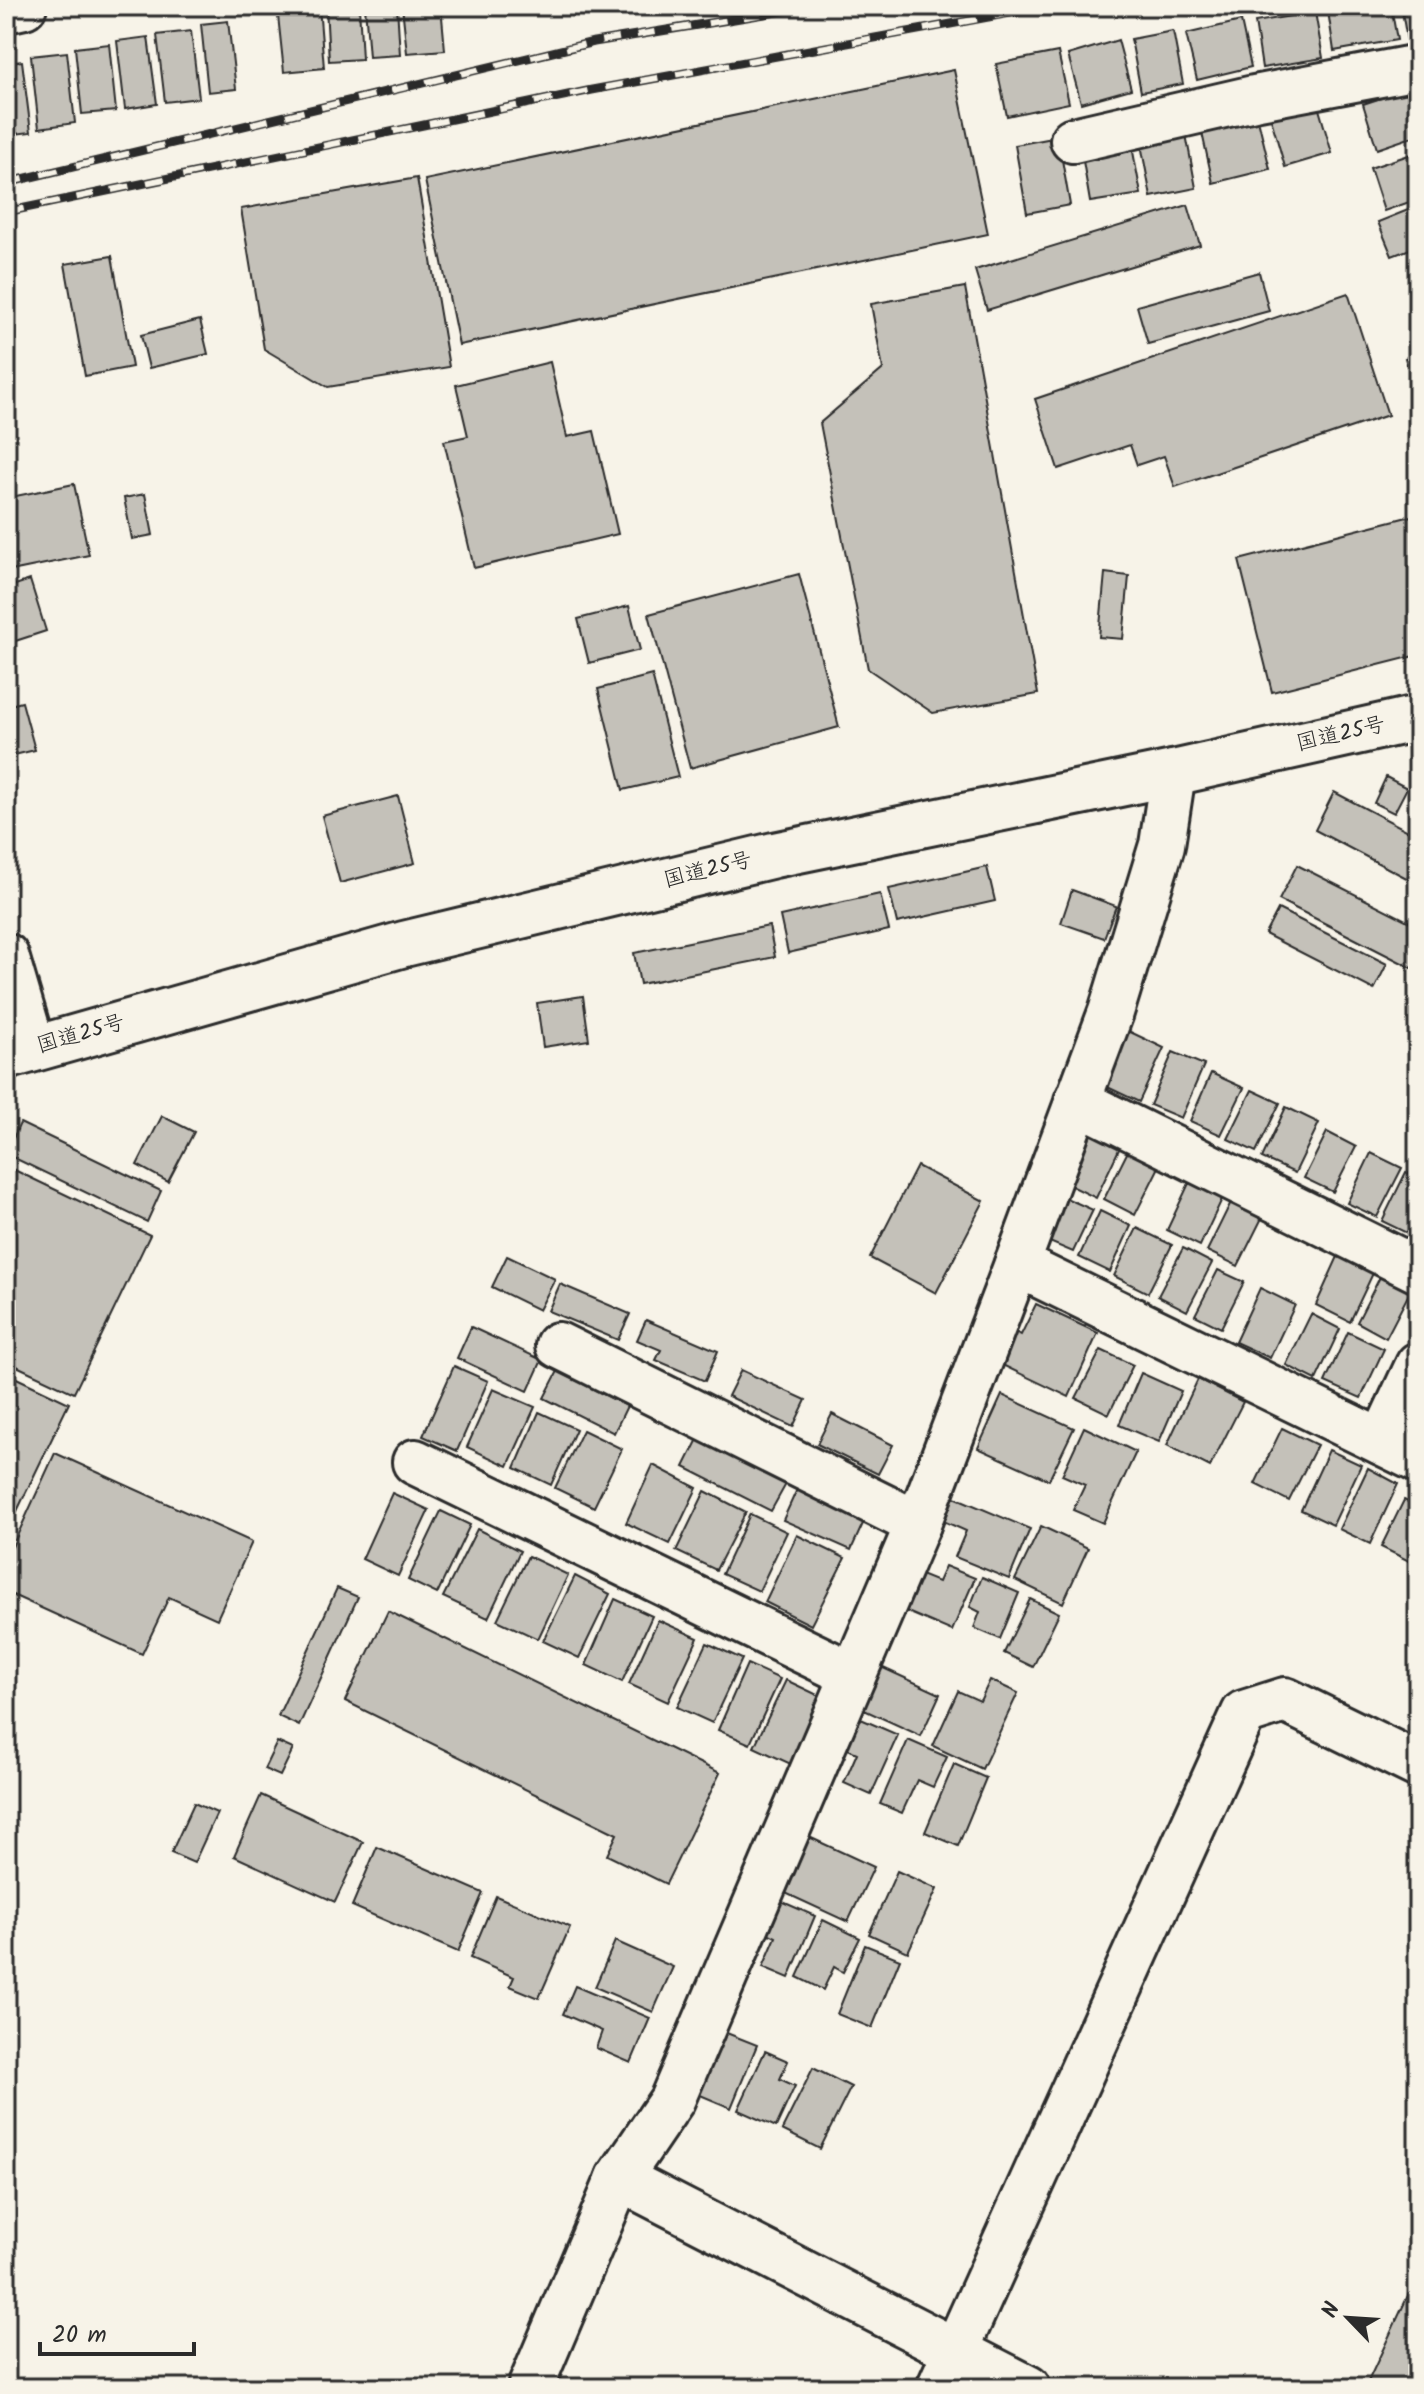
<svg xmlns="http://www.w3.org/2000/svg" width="1424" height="2394" viewBox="0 0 1424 2394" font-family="Kalam,'Klee One',sans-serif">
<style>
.building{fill:#c4c1b9;stroke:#2b2b2b;stroke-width:2}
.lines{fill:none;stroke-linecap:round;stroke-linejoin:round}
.minor-casing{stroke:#2b2b2b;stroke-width:50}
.trunk-casing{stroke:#2b2b2b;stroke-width:50}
.minor{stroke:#f7f3e8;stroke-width:44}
.trunk{stroke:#f7f3e8;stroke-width:44}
.rail-casing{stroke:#2b2b2b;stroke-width:9}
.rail{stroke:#f7f3e8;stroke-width:6;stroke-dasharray:18;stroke-linecap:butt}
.labels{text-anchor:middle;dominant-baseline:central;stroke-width:6;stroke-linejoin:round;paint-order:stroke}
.street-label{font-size:22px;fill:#2b2b2b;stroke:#f7f3e8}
</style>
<rect width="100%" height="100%" fill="#f7f3e8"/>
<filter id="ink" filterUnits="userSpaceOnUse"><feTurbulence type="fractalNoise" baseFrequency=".0125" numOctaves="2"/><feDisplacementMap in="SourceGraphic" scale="16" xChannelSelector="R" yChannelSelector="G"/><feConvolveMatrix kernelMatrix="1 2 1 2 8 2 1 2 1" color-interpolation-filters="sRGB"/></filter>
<g filter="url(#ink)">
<g class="building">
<polygon points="277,6 319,6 324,68 284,72"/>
<polygon points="326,6 359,6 362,59 329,61"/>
<polygon points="365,6 397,6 400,55 369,57"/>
<polygon points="402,6 441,6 445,50 407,53"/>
<polygon points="1355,6 1391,6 1397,40 1334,51 1328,11"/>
<polygon points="1401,6 1418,6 1418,37 1407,40"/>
<polygon points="1315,12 1323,58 1262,68 1255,22"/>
<polygon points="228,21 236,89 208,92 201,24"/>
<polygon points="1241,21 1251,67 1197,80 1186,34"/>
<polygon points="191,31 199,98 165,102 157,35"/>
<polygon points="1173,31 1183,84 1141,92 1131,39"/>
<polygon points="148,37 157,104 125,109 117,41"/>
<polygon points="1118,40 1131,89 1081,103 1068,55"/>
<polygon points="109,44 116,111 82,114 75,48"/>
<polygon points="67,52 75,123 39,128 31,56"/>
<polygon points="1058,52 1069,103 1007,116 996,64"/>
<polygon points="22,61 31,132 6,135 6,63"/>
<polygon points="954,70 988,234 459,345 425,180"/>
<polygon points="1418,86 1418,135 1377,149 1363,104"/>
<polygon points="1316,99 1332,153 1285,167 1269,112"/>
<polygon points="1257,115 1270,169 1213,183 1201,128"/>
<polygon points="1185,129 1196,188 1151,197 1140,139"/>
<polygon points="1058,137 1070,205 1027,213 1015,145"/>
<polygon points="1131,141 1141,194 1090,202 1081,149"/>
<polygon points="1418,152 1418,199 1384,211 1370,168"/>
<polygon points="417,178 449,367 328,387 264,349 241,209"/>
<polygon points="1188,205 1200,245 987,310 975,270"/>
<polygon points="1418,206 1418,246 1392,256 1378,222"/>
<polygon points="112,256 132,367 85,376 65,264"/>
<polygon points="1259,272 1269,311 1148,344 1137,306"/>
<polygon points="965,287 1038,694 933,713 868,669 820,423 883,369 871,304"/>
<polygon points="1348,293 1388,415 1175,487 1164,456 1137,465 1130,445 1058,469 1035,399"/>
<polygon points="200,320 208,354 149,368 141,335"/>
<polygon points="1418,354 1418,403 1405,358"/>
<polygon points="550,362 567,437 594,431 618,534 474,568 444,441 468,436 456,385"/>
<polygon points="74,484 89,555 11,571 6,545 6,498"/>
<polygon points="145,494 153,535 132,539 124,498"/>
<polygon points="1415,515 1418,529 1418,604 1411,606 1418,635 1418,655 1272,692 1239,560"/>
<polygon points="1105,573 1129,576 1123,639 1099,637"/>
<polygon points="799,574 839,727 690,768 649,614"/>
<polygon points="30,580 46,631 6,644 6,588"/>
<polygon points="629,606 640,650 589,663 578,619"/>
<polygon points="652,675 678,777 623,790 598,689"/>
<polygon points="22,702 35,750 6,757 6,706"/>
<polygon points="1386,777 1407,788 1394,813 1374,803"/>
<polygon points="1334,792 1418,836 1418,884 1315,830"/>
<polygon points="398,796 415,863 340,883 322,816"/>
<polygon points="1297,865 1418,926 1418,971 1279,900"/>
<polygon points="987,867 995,901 897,923 889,889"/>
<polygon points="1072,890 1116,906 1104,938 1061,923"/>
<polygon points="880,894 889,930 788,953 780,916"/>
<polygon points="1278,909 1387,964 1374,990 1265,934"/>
<polygon points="769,926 775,957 640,984 634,953"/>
<polygon points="583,996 589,1040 543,1047 537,1003"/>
<polygon points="1124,1029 1164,1048 1139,1102 1099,1083"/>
<polygon points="1173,1052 1204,1065 1181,1118 1150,1105"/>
<polygon points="1211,1073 1244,1088 1221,1135 1190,1121"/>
<polygon points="1252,1090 1280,1103 1256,1152 1228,1139"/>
<polygon points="1286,1107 1319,1123 1295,1173 1262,1158"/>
<polygon points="162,1116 194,1132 168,1182 137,1165"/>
<polygon points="20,1123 161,1191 147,1222 6,1154"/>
<polygon points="1084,1128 1121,1145 1096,1198 1059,1180"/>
<polygon points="1327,1132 1356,1147 1333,1192 1304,1178"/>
<polygon points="1129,1149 1160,1165 1135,1215 1104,1199"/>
<polygon points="1371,1153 1402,1168 1377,1217 1347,1203"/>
<polygon points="6,1166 150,1235 74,1393 6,1361"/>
<polygon points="917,1166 984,1201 936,1293 870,1258"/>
<polygon points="1406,1172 1418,1178 1417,1238 1382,1221"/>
<polygon points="1190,1181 1223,1197 1200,1246 1167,1230"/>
<polygon points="1059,1195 1093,1210 1073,1252 1040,1238"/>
<polygon points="1233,1198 1264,1214 1238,1266 1207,1251"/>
<polygon points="1100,1211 1131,1226 1110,1272 1079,1257"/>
<polygon points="1137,1228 1172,1245 1148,1293 1114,1276"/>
<polygon points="1183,1248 1212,1263 1187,1311 1158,1296"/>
<polygon points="1340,1252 1375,1269 1350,1322 1316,1305"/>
<polygon points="507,1256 555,1279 539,1310 492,1287"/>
<polygon points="1218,1270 1244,1282 1221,1328 1195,1315"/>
<polygon points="1383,1271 1413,1286 1386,1338 1357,1322"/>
<polygon points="560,1284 630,1314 618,1340 548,1311"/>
<polygon points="1260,1288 1295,1305 1270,1358 1235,1342"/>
<polygon points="1036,1304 1098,1333 1069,1397 994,1361 1009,1329 1021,1335"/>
<polygon points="1311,1314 1340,1329 1316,1380 1286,1365"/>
<polygon points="646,1320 718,1351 705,1381 656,1360 661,1350 637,1340"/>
<polygon points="471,1327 542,1360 528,1391 457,1358"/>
<polygon points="1348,1332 1384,1349 1361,1398 1325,1382"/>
<polygon points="1101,1350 1133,1365 1109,1414 1076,1398"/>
<polygon points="454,1366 488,1381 457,1451 423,1436"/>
<polygon points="741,1370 806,1400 793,1427 728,1396"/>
<polygon points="558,1371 627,1406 614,1433 544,1398"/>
<polygon points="6,1373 69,1403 6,1534"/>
<polygon points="1141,1373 1181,1391 1159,1442 1119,1425"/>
<polygon points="1198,1379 1243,1402 1210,1467 1167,1445"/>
<polygon points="493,1389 535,1407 508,1466 467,1447"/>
<polygon points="1002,1395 1074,1428 1049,1480 978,1448"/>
<polygon points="539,1412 576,1429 551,1485 515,1468"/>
<polygon points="832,1414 893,1445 878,1474 817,1444"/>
<polygon points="1084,1427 1136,1452 1103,1523 1073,1510 1085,1485 1062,1475"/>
<polygon points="1282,1428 1317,1445 1289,1501 1255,1484"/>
<polygon points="583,1430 622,1449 594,1507 555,1488"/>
<polygon points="698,1439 786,1484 771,1511 684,1467"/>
<polygon points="1329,1450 1361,1465 1333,1525 1301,1510"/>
<polygon points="55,1453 252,1542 217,1619 169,1597 142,1654 6,1592 6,1560"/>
<polygon points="653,1465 697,1488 670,1544 626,1523"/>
<polygon points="1368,1468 1398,1484 1370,1544 1339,1529"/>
<polygon points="798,1487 866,1517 851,1550 783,1520"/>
<polygon points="705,1491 746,1512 716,1570 676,1551"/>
<polygon points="392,1493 429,1510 398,1576 362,1559"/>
<polygon points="952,1496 1030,1529 1009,1579 955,1557 966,1531 941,1520"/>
<polygon points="1404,1500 1418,1507 1418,1559 1415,1564 1381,1547"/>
<polygon points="441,1511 470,1525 437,1594 408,1580"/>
<polygon points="750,1514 787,1532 759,1591 722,1574"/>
<polygon points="1041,1526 1088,1548 1063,1603 1015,1580"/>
<polygon points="477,1529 520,1551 488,1618 443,1597"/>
<polygon points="797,1535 845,1558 811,1625 765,1602"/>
<polygon points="528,1556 568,1575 538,1639 497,1620"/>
<polygon points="945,1566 975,1578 952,1631 905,1611 921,1575 938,1582"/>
<polygon points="575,1576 610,1594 579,1658 543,1641"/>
<polygon points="982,1577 1019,1593 1000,1639 974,1628 980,1612 970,1607"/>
<polygon points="337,1588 358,1597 299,1726 278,1716"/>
<polygon points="615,1599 652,1616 622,1682 586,1665"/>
<polygon points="1030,1599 1059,1613 1033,1667 1004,1653"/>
<polygon points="388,1611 720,1773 666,1884 607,1855 617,1834 345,1701"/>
<polygon points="658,1620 698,1638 668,1702 629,1684"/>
<polygon points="707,1643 742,1659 712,1723 677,1707"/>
<polygon points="747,1664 780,1679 750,1744 718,1730"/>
<polygon points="881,1667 940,1694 921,1736 862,1709"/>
<polygon points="786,1680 826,1699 795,1766 754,1747"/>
<polygon points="990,1680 1018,1693 982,1769 933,1746 958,1691 980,1701"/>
<polygon points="854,1716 898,1735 871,1795 844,1783 857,1753 841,1746"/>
<polygon points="908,1740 947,1757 933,1787 917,1780 902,1813 880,1804"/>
<polygon points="277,1742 293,1749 280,1776 264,1769"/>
<polygon points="954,1764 986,1778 958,1846 925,1832"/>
<polygon points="261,1795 363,1842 335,1902 234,1856"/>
<polygon points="194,1803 217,1813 194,1863 171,1853"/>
<polygon points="807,1836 874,1867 848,1922 781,1891"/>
<polygon points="377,1847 483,1893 458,1952 352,1906"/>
<polygon points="897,1871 937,1889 908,1952 869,1934"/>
<polygon points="496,1896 570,1927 539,1998 510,1986 514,1977 470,1958"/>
<polygon points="776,1899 815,1916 789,1978 763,1967 776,1937 763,1931"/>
<polygon points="823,1920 860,1938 843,1972 834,1967 823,1990 797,1977"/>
<polygon points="615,1941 673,1967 653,2012 595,1987"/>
<polygon points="865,1945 900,1959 872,2028 837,2014"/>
<polygon points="575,1986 650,2018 631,2063 596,2048 602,2031 563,2014"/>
<polygon points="719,2030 757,2045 731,2108 693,2092"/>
<polygon points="765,2051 788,2061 780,2079 795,2086 776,2127 738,2110"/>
<polygon points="813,2068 851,2087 820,2149 782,2130"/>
<polygon points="1418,2274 1418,2388 1365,2388"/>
</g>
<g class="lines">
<defs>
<g id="minor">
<polyline points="6,10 24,6"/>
<polyline points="1073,140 1254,98 1418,67"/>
<polyline points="6,956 33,1048"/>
<polyline points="1077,1101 1418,1270"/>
<polyline points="1017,1264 1418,1460"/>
<polyline points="558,1345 918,1524"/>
<polyline points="1382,1442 1418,1365"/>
<polyline points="415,1462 853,1675"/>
<polyline points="619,2178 1028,2388"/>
<polyline points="530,2388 619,2178 672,2100 918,1524 1017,1264 1111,1012 1162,845 1173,773"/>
<polyline points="939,2388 1244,1713 1285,1700 1418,1765"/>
</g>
<polyline id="trunk" points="6,1057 404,944 774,855 1173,773 1418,718"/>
</defs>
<use href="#minor" class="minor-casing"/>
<use href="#trunk" class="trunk-casing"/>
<use href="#minor" class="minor"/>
<use href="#trunk" class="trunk"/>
<defs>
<g id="rail">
<polyline points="6,183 594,42 813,6"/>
<polyline points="6,212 592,90 1049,6"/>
</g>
</defs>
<use href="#rail" class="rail-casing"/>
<use href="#rail" class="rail"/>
</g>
</g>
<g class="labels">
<g class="street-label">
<text transform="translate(1341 735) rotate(-13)">国道25号</text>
<text transform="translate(708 871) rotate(-14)">国道25号</text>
<text transform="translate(81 1035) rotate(-16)">国道25号</text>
</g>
</g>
<rect width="1424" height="2394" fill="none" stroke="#f7f3e8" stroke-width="32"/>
<rect x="16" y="16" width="1392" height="2362" fill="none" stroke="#2b2b2b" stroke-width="3" filter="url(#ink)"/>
<g transform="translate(1348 2318) rotate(295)" stroke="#f7f3e8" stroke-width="6" paint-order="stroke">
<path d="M0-6L14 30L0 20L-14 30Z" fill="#2b2b2b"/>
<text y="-12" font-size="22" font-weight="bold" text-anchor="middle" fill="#2b2b2b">N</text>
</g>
<path d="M40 2342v12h154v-12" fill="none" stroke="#2b2b2b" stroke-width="4"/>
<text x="52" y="2342" font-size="24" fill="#2b2b2b" stroke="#f7f3e8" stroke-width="6" paint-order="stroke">20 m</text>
</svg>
